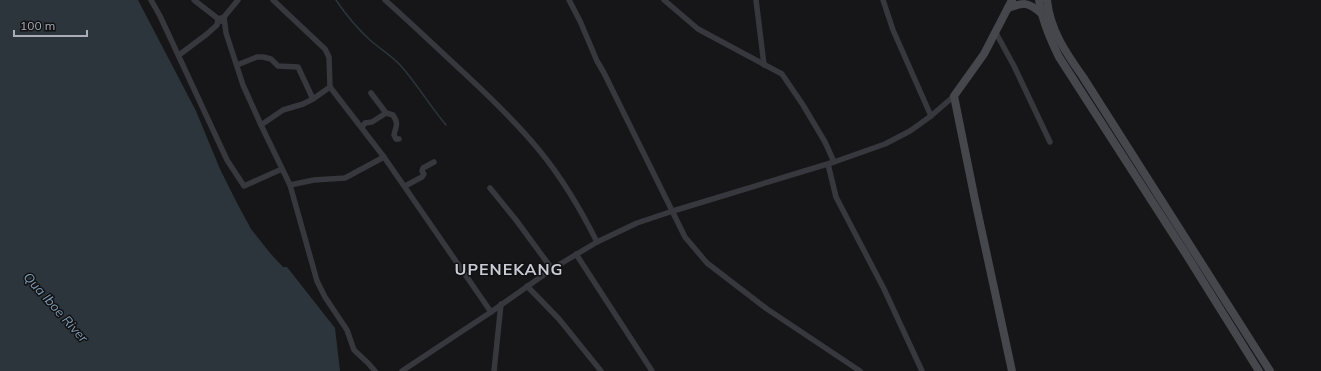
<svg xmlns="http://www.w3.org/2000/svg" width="1321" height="371" viewBox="0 0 1321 371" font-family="Mulish,sans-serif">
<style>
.water{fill:#2c353c}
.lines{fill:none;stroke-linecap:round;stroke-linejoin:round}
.stream{stroke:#2c353c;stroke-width:1.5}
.street{stroke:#37383d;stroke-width:5.5}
.secondary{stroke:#45474d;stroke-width:8}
.labels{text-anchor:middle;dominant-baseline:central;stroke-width:3;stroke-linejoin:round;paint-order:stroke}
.water-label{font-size:13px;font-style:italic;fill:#7f9bb3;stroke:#111113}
.district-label{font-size:16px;font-weight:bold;letter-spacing:1px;fill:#c9ccd4;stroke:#111113}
</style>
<rect width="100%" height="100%" fill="#161618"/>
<polygon class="water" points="0,0 138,0 196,111 220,169 237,203 251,229 270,253 283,267 287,267 335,328 340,371 0,371"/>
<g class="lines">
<path class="stream" d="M336,0C346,15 357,28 370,40C380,49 392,56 401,66C417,84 430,106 446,125"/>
<g class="street">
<polyline points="151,0 160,16 227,160 244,186 282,169"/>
<polyline points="194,0 221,21"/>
<polyline points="273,0 325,49 329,57 330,87 384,157 491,312"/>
<path d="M385,0C412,24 437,48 463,72C490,97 516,122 539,150C562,178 581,210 597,242"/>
<polyline points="569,0 580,21 597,61 604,73 685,237 707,263 767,309 860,371"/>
<polyline points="664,0 698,29 782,74 803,105 825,142 834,162"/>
<polyline points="756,0 764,65"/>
<polyline points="883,0 893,30 931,116"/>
<polyline points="224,17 226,33 243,85 261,125 290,185 317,281 325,297 347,330 354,350 368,363 375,371"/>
<polyline points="996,33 1014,66 1050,142"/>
<polyline points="179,55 207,34 217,25 218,19 224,17 238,0"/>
<polyline points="237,65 257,57 263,57 271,59 278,66 298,67 313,99"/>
<path d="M386,113L393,115C399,125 396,125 394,135L396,139H399"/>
<polyline points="261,125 283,110 303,104 313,99 330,87"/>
<polyline points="362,127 365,123 372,122 386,113 371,93"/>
<polyline points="828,164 836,197 884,289 922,371"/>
<polyline points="290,185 314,180 345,178 384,157"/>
<polyline points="405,186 422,177 424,174 422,171 423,168 434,162"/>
<polyline points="490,188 516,220 552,269"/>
<polyline points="576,254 652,371"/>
<polyline points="527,286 559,319 601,371"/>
<polyline points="402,371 491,312 552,269 597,242 637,223 673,211 834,162 885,144 910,131 931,116 954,96"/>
<polyline points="494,371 501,304"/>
</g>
<g class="secondary">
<polyline points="1012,0 984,54 954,96 975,200 1012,371"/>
<path d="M1039,0C1042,21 1050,39 1059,57L1184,251L1259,371"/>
<path d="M1047,0C1050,30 1066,53 1083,77L1270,371"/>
<path d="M1008,8C1024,2 1028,2 1041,13"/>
</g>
</g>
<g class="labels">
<g class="water-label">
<text transform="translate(56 307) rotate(48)">Qua Iboe River</text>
</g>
<g class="district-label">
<text x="509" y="269">UPENEKANG</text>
</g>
</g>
<path d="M14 30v6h73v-6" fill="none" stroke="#a8adb8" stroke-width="2"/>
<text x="20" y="30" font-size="12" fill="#a8adb8" stroke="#111113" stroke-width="3" paint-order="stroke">100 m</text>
</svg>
